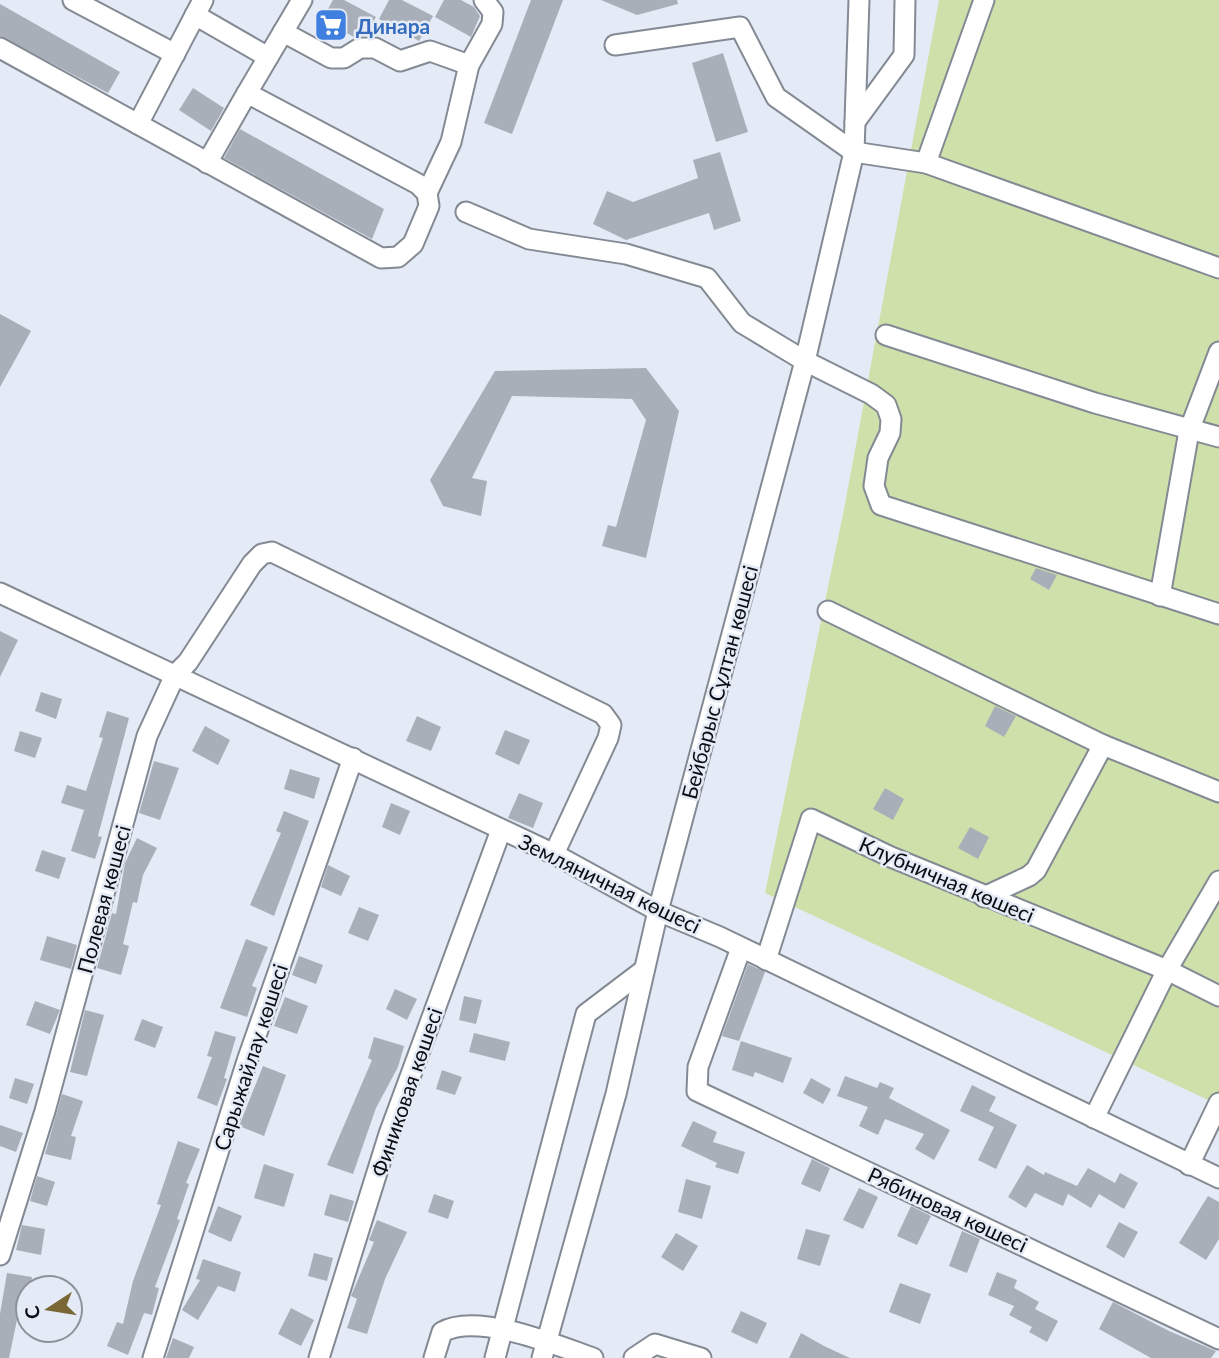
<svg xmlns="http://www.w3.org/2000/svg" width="1219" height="1358" viewBox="0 0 1219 1358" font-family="Lato,sans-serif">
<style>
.green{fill:#cfe1ab}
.building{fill:#a9afb9}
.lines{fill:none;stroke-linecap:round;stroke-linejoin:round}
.minor-casing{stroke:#838a93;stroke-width:23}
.minor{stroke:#fff;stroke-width:19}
.labels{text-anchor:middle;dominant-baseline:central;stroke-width:5;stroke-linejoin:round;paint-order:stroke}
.shop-label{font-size:21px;font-weight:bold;fill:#366cbe;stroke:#e4ebf6;text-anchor:start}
.street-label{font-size:21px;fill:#0b0d11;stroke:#e4ebf6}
</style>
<rect width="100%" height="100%" fill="#e4ebf6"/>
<polygon class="green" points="939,0 1219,0 1219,1105 765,893 844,509"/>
<g class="building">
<polygon points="333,0 344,0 376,17 365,36 354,37 322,20"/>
<polygon points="389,0 402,0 433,16 419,41 379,19"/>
<polygon points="444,0 461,0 474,7 480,16 471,37 435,17"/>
<polygon points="531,0 563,0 512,134 484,123"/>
<polygon points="601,0 677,0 678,4 637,15"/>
<polygon points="0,4 120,72 108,93 0,36"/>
<polygon points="723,53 748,132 716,142 692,63"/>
<polygon points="193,88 224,108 211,131 179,110"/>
<polygon points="240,129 384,209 372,239 224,158"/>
<polygon points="720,152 741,221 714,230 709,213 626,240 593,224 607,191 633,202 698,178 693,160"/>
<polygon points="0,314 31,331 0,387"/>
<polygon points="646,368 679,411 646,558 602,546 608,525 616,527 646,420 632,399 512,396 472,478 487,481 481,516 443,506 430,480 495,371"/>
<polygon points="1036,568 1057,575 1049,590 1030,579"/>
<polygon points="0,631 18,640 0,677"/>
<polygon points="41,692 62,699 56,719 35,711"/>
<polygon points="995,706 1016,716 1004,737 985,726"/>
<polygon points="107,711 129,718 98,836 102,837 95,859 71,851 84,810 61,803 67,785 86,791 103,738 99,737"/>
<polygon points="417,716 441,727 431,751 406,741"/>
<polygon points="205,726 230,740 218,765 192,751"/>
<polygon points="505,730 530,740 519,765 495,754"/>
<polygon points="20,731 42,738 35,758 14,751"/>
<polygon points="154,761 179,768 160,820 139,813"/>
<polygon points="290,769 320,778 314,799 284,789"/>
<polygon points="885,788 904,799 893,820 873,809"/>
<polygon points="519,793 543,803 533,828 508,818"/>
<polygon points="391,803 410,811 400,835 382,827"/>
<polygon points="284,811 309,821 274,916 250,905 281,833 276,831"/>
<polygon points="970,827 989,837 978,859 958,848"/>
<polygon points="137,838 157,848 143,875 137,903 133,902 123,944 129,946 121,975 97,968 112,913 116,914 125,863"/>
<polygon points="42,850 66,858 59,879 35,871"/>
<polygon points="328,865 350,876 341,896 321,887"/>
<polygon points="359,907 379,915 368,941 348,933"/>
<polygon points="47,936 77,945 71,969 40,960"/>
<polygon points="246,939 268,947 252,986 257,988 247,1017 220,1008"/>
<polygon points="299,956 323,965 316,984 292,975"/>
<polygon points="748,964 765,972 739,1041 722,1036"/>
<polygon points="395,989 417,999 407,1020 386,1009"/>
<polygon points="464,996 482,1000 476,1024 459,1020"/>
<polygon points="285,997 308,1006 297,1034 274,1026"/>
<polygon points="35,1001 60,1010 50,1034 26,1025"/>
<polygon points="85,1010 104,1015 87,1076 70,1072"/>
<polygon points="142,1019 163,1027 155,1048 134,1040"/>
<polygon points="215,1031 236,1037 224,1078 227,1079 217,1106 197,1098 212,1057 207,1056"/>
<polygon points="474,1033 510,1042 505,1061 469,1052"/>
<polygon points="374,1037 404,1046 398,1067 376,1108 353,1174 327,1165 372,1060 368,1058"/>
<polygon points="741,1041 792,1058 783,1083 755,1072 753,1077 732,1070"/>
<polygon points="263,1066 286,1075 264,1136 239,1126"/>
<polygon points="442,1070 462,1077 455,1095 436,1089"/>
<polygon points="845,1076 877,1088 880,1082 894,1088 889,1098 950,1130 934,1160 915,1149 924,1134 885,1119 878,1135 859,1126 868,1107 837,1096"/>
<polygon points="15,1078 34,1084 27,1104 9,1098"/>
<polygon points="811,1078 831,1089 823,1104 803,1093"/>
<polygon points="972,1085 996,1097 989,1111 1017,1125 996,1169 978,1160 994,1127 960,1111"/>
<polygon points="62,1094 83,1101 71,1136 76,1137 71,1160 45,1154"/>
<polygon points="693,1121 717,1132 713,1142 745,1152 738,1174 715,1167 717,1163 681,1146"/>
<polygon points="0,1125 23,1133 16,1152 0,1146"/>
<polygon points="178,1141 200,1149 186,1183 189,1184 177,1219 180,1220 155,1287 159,1288 152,1315 144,1313 128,1355 107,1346 117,1322 123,1324 133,1281 161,1205 157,1204"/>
<polygon points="812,1159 830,1168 820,1192 801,1184"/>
<polygon points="264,1164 294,1174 284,1207 254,1198"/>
<polygon points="1027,1165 1044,1175 1045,1172 1077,1186 1088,1168 1115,1183 1120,1173 1138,1183 1124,1209 1099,1194 1091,1208 1068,1194 1063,1206 1035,1193 1026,1208 1008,1197"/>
<polygon points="37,1176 55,1182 47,1206 30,1201"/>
<polygon points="686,1179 711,1186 702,1219 678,1212"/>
<polygon points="859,1188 878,1197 863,1229 843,1220"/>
<polygon points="330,1194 354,1201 348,1222 324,1215"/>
<polygon points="434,1194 454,1201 448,1219 428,1212"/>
<polygon points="1208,1196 1219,1202 1219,1239 1206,1260 1179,1243"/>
<polygon points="218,1206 242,1216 231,1242 208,1232"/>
<polygon points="911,1206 931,1216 917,1245 897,1236"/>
<polygon points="377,1220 407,1232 385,1279 367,1334 347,1328 357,1299 351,1296 374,1242 369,1240"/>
<polygon points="1119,1222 1138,1232 1124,1258 1106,1247"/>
<polygon points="22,1225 45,1229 41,1255 16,1250"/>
<polygon points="806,1229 830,1235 820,1266 797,1259"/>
<polygon points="962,1231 980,1239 967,1273 949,1266"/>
<polygon points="676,1233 698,1246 683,1271 661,1257"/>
<polygon points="314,1253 333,1258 327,1281 308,1276"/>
<polygon points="203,1259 241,1272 235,1292 218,1286 198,1320 182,1310 200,1280 196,1279"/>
<polygon points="997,1272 1017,1280 1014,1288 1039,1302 1035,1309 1058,1321 1047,1342 1029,1332 1032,1327 1009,1315 1014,1306 988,1295"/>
<polygon points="7,1273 32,1277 28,1302 21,1301 9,1358 0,1358 0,1314"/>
<polygon points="900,1283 931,1294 920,1324 889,1312"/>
<polygon points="1113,1302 1169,1331 1216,1351 1211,1358 1151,1358 1099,1329"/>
<polygon points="291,1308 314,1320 301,1346 278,1334"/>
<polygon points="741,1311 767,1323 757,1344 731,1332"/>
<polygon points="801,1333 824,1346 850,1358 789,1358"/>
<polygon points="173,1338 194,1347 189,1358 166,1358"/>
</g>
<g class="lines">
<defs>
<g id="minor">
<polyline points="73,0 175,54"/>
<polyline points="195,15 268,57"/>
<polyline points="283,32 331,58 344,58 360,48 375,48 400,61 430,51 469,65"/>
<polyline points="615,45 740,27 776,97 854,152 926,163 1219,268"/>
<polyline points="0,48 381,258 398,257 413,244 429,206 427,193 418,184 247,93 302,0"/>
<polyline points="855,122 904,55 905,0"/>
<polyline points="138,124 203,0"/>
<polyline points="207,163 247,93"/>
<polyline points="926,163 984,0"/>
<polyline points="427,193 451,142 469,65 492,24 493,12 484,0"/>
<polyline points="466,212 529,239 626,254 707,278 742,323 805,361 871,394 886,405 891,419 890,433 878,458 874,486 881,505 1219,614"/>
<polyline points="886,335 1095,403 1219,437"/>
<polyline points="0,593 554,854 658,911 720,937 1219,1178"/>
<polyline points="1160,596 1189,431 1219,352"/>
<polyline points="828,611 1103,745 1219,792"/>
<polyline points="984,897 1029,876 1036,870 1103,745"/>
<polyline points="741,948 698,1067 697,1091 1219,1339"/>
<polyline points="766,960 811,819 891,857 1167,970 1219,996"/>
<polyline points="1094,1118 1167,970 1219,881"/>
<polyline points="1189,1165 1219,1103"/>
<polyline points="0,1255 45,1111 147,736 175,675 188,662 252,564 262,554 272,552 603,714 611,725 608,738 554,854"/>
<polyline points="153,1358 247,1061 353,758"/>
<polyline points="319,1358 389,1134 501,830"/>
<path d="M434,1358L442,1332C478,1312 556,1345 593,1358"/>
<polyline points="495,1358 586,1014 644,970"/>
<polyline points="542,1358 616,1094 658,911 805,361 854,152 859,0"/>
<polyline points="634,1358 655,1344 701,1358"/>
</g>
</defs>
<use href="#minor" class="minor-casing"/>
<use href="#minor" class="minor"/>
</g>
<defs>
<symbol id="supermarket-square" viewBox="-11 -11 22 22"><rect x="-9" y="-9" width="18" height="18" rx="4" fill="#3f7fe0" stroke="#e4ebf6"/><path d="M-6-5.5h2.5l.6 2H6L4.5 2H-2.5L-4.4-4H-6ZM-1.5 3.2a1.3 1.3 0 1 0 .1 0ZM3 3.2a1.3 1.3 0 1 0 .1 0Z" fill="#fff"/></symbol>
</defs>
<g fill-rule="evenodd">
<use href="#supermarket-square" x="312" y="6" width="38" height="38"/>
</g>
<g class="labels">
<g class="shop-label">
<text x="356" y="25">Динара</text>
</g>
<g class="street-label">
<text transform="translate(719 682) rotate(-75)">Бейбарыс Сұлтан көшесі</text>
<text transform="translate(947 879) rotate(23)">Клубничная көшесі</text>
<text transform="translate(610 883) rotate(26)">Земляничная көшесі</text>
<text transform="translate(103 899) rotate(-75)">Полевая көшесі</text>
<text transform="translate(250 1057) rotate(-72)">Сарыжайлау көшесі</text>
<text transform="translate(406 1092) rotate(-71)">Финиковая көшесі</text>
<text transform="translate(948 1209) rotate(25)">Рябиновая көшесі</text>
</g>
</g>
<g transform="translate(49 1309) rotate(258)"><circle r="33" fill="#e4ebf6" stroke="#8d929a" stroke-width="2"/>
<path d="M0-5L12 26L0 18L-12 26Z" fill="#7a6736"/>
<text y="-10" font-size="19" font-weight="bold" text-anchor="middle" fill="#0b0d11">С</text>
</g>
</svg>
